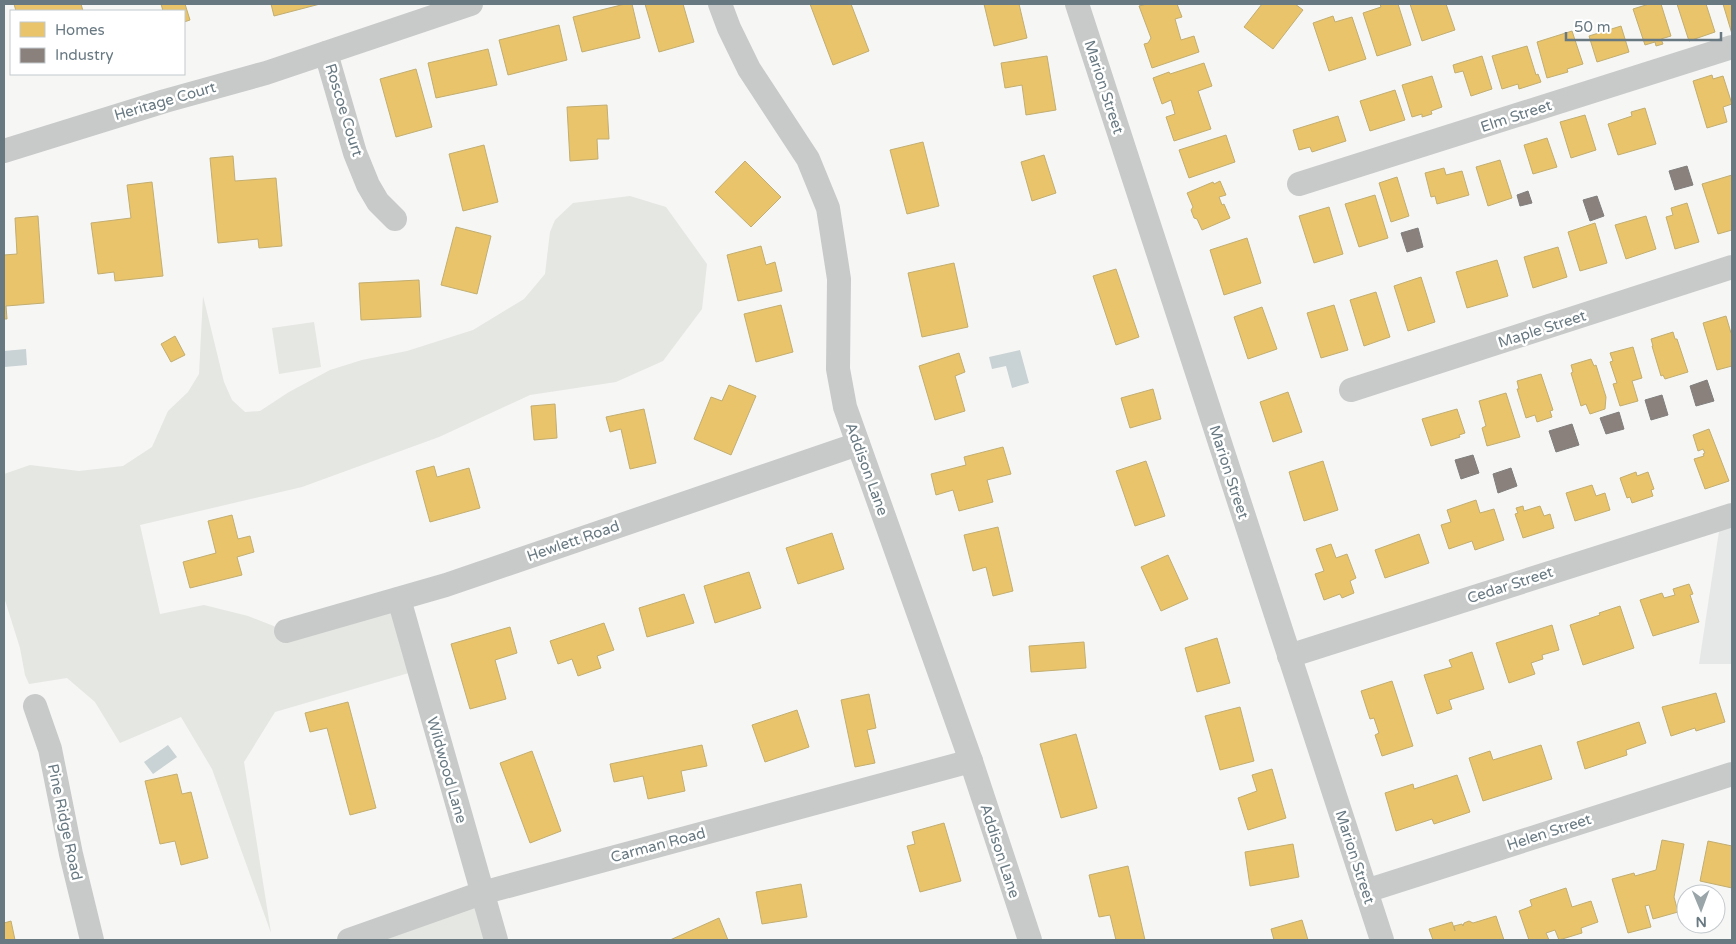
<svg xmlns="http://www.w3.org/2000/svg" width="1736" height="944" viewBox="0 0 1736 944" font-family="'Varela Round',sans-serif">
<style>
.built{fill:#e6e7e7}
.green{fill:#e5e7e2}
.water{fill:#c9d2d4}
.homes{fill:#e9c46a;stroke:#c2ae71}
.industry{fill:#8a817c;stroke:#807f7e}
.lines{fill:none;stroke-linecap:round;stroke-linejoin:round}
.street{stroke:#c8caca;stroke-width:24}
.labels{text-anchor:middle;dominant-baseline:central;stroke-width:5;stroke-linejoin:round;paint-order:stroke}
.street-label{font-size:15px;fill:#687982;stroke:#fff}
</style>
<rect width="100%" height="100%" fill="#f6f6f5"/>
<polygon class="built" points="1732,515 1732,664 1699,664 1721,518"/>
<g class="green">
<polygon points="630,196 666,207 707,264 702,309 663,361 616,382 530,395 439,437 302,487 140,525 160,614 204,605 248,616 286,631 399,599 419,670 275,712 244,762 271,933 212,769 181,717 120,743 95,702 67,678 29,684 25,675 20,648 4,597 4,474 30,465 79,471 123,466 152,447 168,411 188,392 199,374 203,296 224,382 232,400 245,412 260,411 289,392 330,370 362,360 407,351 473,330 524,299 545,274 550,232 555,220 573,203"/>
<polygon points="314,322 321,367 279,374 272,328"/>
<polygon points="482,893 496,940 353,940"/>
</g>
<g class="water">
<polygon points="26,349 27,365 4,367 4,351"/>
<polygon points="1020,350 1029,383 1012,388 1006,366 992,369 989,357"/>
<polygon points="168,745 177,757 153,774 144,762"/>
</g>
<g class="homes">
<polygon points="14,4 81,4 83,11 16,11"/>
<polygon points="161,4 185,4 190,20 184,22 184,11 163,11"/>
<polygon points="271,4 320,4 274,16"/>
<polygon points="625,4 632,4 640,38 582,52 573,17"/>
<polygon points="645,4 683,4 694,42 659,52"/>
<polygon points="810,4 851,4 869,51 833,65"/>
<polygon points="984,4 1019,4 1027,38 994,46"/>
<polygon points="1147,4 1177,4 1182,17 1175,19 1181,40 1194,36 1199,52 1152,68 1144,44 1148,43 1151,38 1139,6"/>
<polygon points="1262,4 1295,4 1303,10 1273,49 1244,27"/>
<polygon points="1380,4 1398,4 1411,45 1377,56 1363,13 1381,7"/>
<polygon points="1410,4 1446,4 1455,30 1422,41"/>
<polygon points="1649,4 1661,4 1671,36 1661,39 1663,44 1656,46 1655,42 1645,45 1633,9"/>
<polygon points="1677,4 1706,4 1715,32 1689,41"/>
<polygon points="1723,4 1732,4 1732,34"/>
<polygon points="1333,16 1335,22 1352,17 1366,59 1329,71 1313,23"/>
<polygon points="559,25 567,60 508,75 499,40"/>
<polygon points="1621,26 1629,52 1597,62 1589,36"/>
<polygon points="1572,31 1583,64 1567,69 1568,72 1547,78 1537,42"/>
<polygon points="1527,46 1536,75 1538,74 1541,82 1519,89 1518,84 1502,89 1492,56"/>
<polygon points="488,49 497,85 436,98 428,63"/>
<polygon points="1047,56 1056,110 1026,115 1022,85 1005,88 1001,63"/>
<polygon points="1482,56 1492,89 1471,96 1463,71 1455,73 1453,65"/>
<polygon points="1204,63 1212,86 1198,91 1211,129 1174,141 1166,117 1175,114 1171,100 1162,104 1153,78 1169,72 1170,74"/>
<polygon points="416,69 432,127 396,137 380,79"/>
<polygon points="1712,75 1713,79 1723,76 1732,104 1723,107 1727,122 1707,128 1693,81"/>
<polygon points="1432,76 1442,107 1431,111 1432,114 1422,117 1422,114 1412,117 1402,85"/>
<polygon points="1395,90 1405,120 1370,131 1360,101"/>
<polygon points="607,105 609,139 597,139 598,159 570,161 567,107"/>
<polygon points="1645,108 1656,144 1618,155 1608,124 1632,116 1631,112"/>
<polygon points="1585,115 1596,150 1571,158 1560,122"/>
<polygon points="1338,116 1346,141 1312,152 1310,147 1299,150 1293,130"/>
<polygon points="1226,135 1235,162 1189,178 1179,150"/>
<polygon points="1547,138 1557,167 1533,174 1524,145"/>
<polygon points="923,142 939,206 907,214 890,150"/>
<polygon points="484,145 498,202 463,211 449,154"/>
<polygon points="1044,155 1056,193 1032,201 1021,162"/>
<polygon points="233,156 235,181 276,178 282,246 259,248 258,239 218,243 210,158"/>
<polygon points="1500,160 1512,198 1488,206 1476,167"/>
<polygon points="745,161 781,197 751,227 715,192"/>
<polygon points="1444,168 1446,175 1462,171 1469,195 1437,204 1435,196 1431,197 1425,173"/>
<polygon points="1732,175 1732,230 1718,234 1702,184"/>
<polygon points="1397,177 1409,216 1391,222 1379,183"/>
<polygon points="1220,181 1226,195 1219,197 1222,205 1224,204 1230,218 1202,230 1197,219 1194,218 1191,210 1193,207 1187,193 1213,182 1214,184"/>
<polygon points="152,182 163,276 115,281 114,272 98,274 91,223 131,218 127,185"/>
<polygon points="1375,195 1388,238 1359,247 1345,204"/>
<polygon points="1687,203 1699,242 1675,249 1666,217 1673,215 1671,208"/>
<polygon points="1329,207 1343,254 1314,263 1299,216"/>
<polygon points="38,216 44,303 6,306 7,319 4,319 4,255 17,254 15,218"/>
<polygon points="1646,216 1656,249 1626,259 1615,225"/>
<polygon points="1595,223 1607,263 1580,271 1568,232"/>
<polygon points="456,227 491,236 477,294 441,285"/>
<polygon points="1247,238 1261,283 1224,295 1210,250"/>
<polygon points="761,246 766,265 775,262 782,291 738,301 727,255"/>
<polygon points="1558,247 1567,277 1533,288 1524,257"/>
<polygon points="1497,260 1508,296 1467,308 1456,272"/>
<polygon points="954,263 968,327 922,337 908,273"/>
<polygon points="1116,269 1139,337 1116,345 1093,276"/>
<polygon points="1421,277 1435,322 1408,331 1394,286"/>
<polygon points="419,280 421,317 361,320 359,283"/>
<polygon points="1376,292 1390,337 1364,346 1350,300"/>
<polygon points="781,305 793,352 756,362 744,314"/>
<polygon points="1334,305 1348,350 1321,358 1307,313"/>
<polygon points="1262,307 1277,349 1248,359 1234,317"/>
<polygon points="1726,316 1731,333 1732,333 1732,366 1717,370 1703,323"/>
<polygon points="1673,332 1675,339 1677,339 1688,372 1665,379 1663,375 1661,376 1652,346 1653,346 1651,339"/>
<polygon points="175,336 185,355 171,362 161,344"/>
<polygon points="1633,347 1642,378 1632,381 1638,401 1620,406 1613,384 1617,383 1610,362 1613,361 1610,353"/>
<polygon points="959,353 965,372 955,376 965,411 935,420 919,366"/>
<polygon points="1591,359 1594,366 1596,365 1606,397 1605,409 1590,414 1586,404 1581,406 1571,373 1573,372 1571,365"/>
<polygon points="1541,374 1553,410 1550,411 1552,417 1537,422 1535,415 1526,418 1517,389 1519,389 1517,381"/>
<polygon points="729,385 756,396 731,455 694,439 711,397 722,401"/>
<polygon points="1153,389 1161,419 1130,428 1121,398"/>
<polygon points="1288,392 1302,432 1273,442 1260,402"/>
<polygon points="1506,393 1520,437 1487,446 1482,428 1486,426 1479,401"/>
<polygon points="555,404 557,438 534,440 531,406"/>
<polygon points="644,409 656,463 630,469 621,429 610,432 606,417"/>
<polygon points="1457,409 1465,433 1459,435 1460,437 1431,446 1422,419"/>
<polygon points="1709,429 1729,481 1705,489 1694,459 1704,456 1703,454 1705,453 1703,449 1698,451 1693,435"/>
<polygon points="1003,447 1011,474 987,480 993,502 959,511 953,490 936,495 931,474 966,465 964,457"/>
<polygon points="1146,461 1165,516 1135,526 1116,471"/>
<polygon points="1323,461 1338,510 1304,521 1289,472"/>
<polygon points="434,466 437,477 469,468 480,508 430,522 416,471"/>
<polygon points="1636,472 1637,476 1648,472 1654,489 1651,490 1653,496 1632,503 1630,497 1627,498 1620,478"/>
<polygon points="1592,485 1596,496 1605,493 1610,510 1575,521 1566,493"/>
<polygon points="1476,500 1480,513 1494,509 1504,540 1475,550 1472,541 1449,549 1441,525 1451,522 1447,510"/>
<polygon points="1523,506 1524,511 1540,506 1544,516 1550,514 1554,528 1523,538 1515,514 1518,513 1516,508"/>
<polygon points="232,515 238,539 250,536 254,552 237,557 242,575 190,588 183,562 216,553 208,521"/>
<polygon points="998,527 1013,591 993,596 986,567 973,571 964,535"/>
<polygon points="832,533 844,569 798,584 786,548"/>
<polygon points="1419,534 1429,563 1385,578 1375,550"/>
<polygon points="1331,544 1336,558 1347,554 1356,578 1350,581 1354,593 1342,598 1340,594 1324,600 1315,574 1324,571 1316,549"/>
<polygon points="1168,555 1188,599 1161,611 1141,567"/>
<polygon points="749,572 761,608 715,623 704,586"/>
<polygon points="1689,584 1693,594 1690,595 1699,622 1653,636 1640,600 1662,593 1664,598 1675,595 1673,589"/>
<polygon points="684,594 694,623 647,637 639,608"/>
<polygon points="1620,606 1634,648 1583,665 1570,625 1600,615 1599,613"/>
<polygon points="604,623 614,650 597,656 601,668 578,676 572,659 558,664 550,641"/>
<polygon points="1552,625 1559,650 1542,655 1543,659 1531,663 1535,674 1509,683 1496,643"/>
<polygon points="510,627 517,653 495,660 506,699 470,709 451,644"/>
<polygon points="1217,638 1230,683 1197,692 1185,648"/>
<polygon points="1084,642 1086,668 1031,672 1029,646"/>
<polygon points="1472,652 1484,689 1449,700 1452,709 1437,714 1424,675 1452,667 1449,660"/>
<polygon points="1392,681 1413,746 1382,756 1375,735 1379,733 1374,718 1370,719 1361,691"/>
<polygon points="1716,693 1725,722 1696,731 1695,728 1671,736 1662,707"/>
<polygon points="869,694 876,728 867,730 875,763 855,767 841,700"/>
<polygon points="348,702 376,808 350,815 327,728 310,732 305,713"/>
<polygon points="1240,707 1254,761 1220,770 1205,716"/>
<polygon points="797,710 809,747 765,762 752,725"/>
<polygon points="1639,722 1646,743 1626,750 1627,755 1585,769 1577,742"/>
<polygon points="1076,734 1097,808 1061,818 1040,744"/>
<polygon points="702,745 707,766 681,771 685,791 648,799 643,776 614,782 610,764"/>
<polygon points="1541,745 1552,779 1483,801 1469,758 1490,751 1493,760"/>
<polygon points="532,751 561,831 530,843 500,763"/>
<polygon points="1272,769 1286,818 1248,830 1238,798 1257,791 1252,775"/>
<polygon points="177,774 182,794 191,792 208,858 181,865 175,841 160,844 145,781"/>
<polygon points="1457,775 1470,812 1434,824 1432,819 1396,831 1385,793 1413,784 1414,789"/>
<polygon points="944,823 961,881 920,892 907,846 915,844 912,832"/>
<polygon points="1662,840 1684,844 1674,897 1678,912 1653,919 1649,905 1645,906 1651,927 1628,933 1612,879 1634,873 1635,876 1656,870"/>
<polygon points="1708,841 1732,846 1732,888 1700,881"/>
<polygon points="1293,844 1299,877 1250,886 1245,852"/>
<polygon points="1128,866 1145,940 1116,940 1110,915 1099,917 1089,875"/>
<polygon points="801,884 807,917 762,924 756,892"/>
<polygon points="1566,888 1572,907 1591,901 1598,922 1581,928 1582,933 1559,940 1555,930 1546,933 1549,940 1529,940 1519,911 1532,906 1530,900"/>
<polygon points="1496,916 1504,940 1433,940 1429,929 1452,922 1455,931 1454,926 1462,924 1463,926 1464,923 1469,921 1473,923"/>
<polygon points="719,918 728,940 670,940"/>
<polygon points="1302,920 1308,940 1274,940 1271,929"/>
<polygon points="11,921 15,940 4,940 4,923"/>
</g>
<g class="industry">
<polygon points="1687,166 1693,185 1675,190 1669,171"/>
<polygon points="1528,191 1532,203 1520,206 1517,195"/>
<polygon points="1597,196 1604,216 1590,221 1583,200"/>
<polygon points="1418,228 1423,247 1407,252 1401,233"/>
<polygon points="1707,380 1714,401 1696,406 1690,386"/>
<polygon points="1662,395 1668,415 1651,420 1645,400"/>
<polygon points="1619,412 1624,429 1606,434 1600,418"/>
<polygon points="1572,424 1579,445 1556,452 1549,431"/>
<polygon points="1473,455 1479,473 1461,479 1455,460"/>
<polygon points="1511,468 1517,486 1498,493 1493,474"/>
</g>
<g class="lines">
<g class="street">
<polyline points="720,4 729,28 749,69 808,159 828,208 839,279 838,369 845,407 971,761 1030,940"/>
<polyline points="1077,4 1382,940"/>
<polyline points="326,53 355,153 368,185 378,202 395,219"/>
<polyline points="4,151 165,101 266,73 471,4"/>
<polyline points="1299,184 1732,47"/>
<polyline points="1351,390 1732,267"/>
<polyline points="399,599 496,940"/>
<polyline points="286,631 446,585 858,444"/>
<polyline points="1289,656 1732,515"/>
<polyline points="35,706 50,749 71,854 92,940"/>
<polyline points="1366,891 1732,774"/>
<polyline points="349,940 482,893 971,761"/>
</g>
</g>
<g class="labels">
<g class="street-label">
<text transform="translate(1104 87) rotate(72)">Marion Street</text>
<text transform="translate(165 101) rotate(-16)">Heritage Court</text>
<text transform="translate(344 110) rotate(73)">Roscoe Court</text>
<text transform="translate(1516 116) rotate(-18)">Elm Street</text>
<text transform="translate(1542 329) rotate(-18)">Maple Street</text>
<text transform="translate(867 469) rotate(70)">Addison Lane</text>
<text transform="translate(1229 472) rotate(72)">Marion Street</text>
<text transform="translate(573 541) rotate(-19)">Hewlett Road</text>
<text transform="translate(1510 585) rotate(-18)">Cedar Street</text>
<text transform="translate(447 770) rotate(74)">Wildwood Lane</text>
<text transform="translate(65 822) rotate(78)">Pine Ridge Road</text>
<text transform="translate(1549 832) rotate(-18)">Helen Street</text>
<text transform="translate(658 845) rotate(-15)">Carman Road</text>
<text transform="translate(1000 851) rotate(72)">Addison Lane</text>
<text transform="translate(1355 857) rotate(72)">Marion Street</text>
</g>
</g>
<rect width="1736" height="944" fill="none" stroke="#687982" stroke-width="10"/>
<rect x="10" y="10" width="175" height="65" fill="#ffffff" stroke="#c3c9cd"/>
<rect x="20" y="22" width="25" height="15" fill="#e9c46a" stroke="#c3c9cd"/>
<text x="55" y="35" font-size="15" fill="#687982">Homes</text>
<rect x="20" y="48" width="25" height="15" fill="#8a817c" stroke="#c3c9cd"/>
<text x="55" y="60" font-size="15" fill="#687982">Industry</text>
<g transform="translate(1701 909) rotate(179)"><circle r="24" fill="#ffffff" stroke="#c3c9cd"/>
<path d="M0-4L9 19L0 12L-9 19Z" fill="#9aa5aa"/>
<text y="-8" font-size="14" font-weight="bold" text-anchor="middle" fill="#687982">N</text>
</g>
<path d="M1566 32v8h155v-8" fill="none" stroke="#687982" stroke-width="2.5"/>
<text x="1574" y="32" font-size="15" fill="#687982" stroke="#ffffff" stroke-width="4" paint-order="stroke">50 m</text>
</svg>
